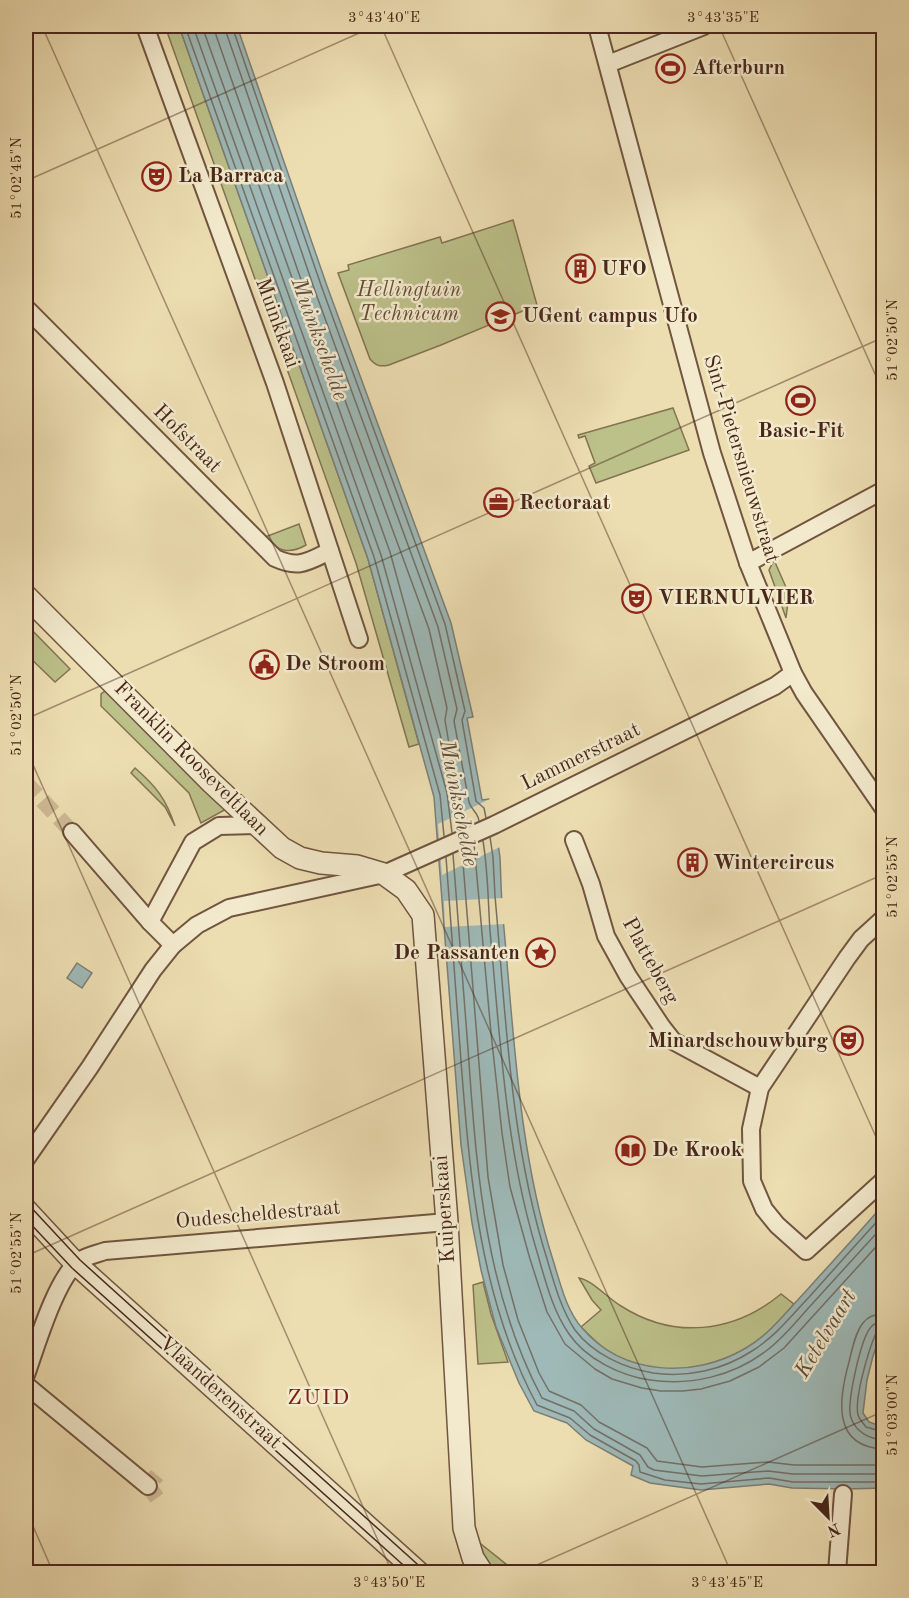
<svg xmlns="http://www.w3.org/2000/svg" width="909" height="1598" viewBox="0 0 909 1598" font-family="'Old Standard TT',serif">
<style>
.green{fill:#bcc089;stroke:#827452;stroke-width:1.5}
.water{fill:#9eb9b7;stroke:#7c7f78;stroke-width:1.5}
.pier{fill:#eddeb2}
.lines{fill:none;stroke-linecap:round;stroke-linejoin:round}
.shore{stroke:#737068;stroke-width:1.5}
.minor-tunnel{stroke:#ccb994;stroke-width:16;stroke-dasharray:16 8;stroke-linecap:butt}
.minor-casing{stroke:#715540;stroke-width:20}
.tertiary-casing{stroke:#715540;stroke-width:24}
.minor{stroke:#f3eacd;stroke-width:16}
.tertiary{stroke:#f3eacd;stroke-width:21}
.tram{stroke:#48271a;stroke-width:1.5}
.ticks{fill:none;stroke:#48271a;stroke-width:1.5;stroke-opacity:0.45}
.labels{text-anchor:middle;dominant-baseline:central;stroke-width:5;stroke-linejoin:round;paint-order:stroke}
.poi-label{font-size:21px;font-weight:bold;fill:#48271a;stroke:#f3eacd;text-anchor:start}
.park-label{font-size:21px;font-style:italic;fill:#654d36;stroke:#f3eacd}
.street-label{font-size:21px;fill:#48271a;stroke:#f3eacd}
.water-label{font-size:22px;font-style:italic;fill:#5e4c41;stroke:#f3eacd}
.neighbourhood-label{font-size:22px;letter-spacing:1.5px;fill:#7a1f14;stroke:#f3eacd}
.neatline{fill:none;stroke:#48271a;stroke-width:2}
.ticks-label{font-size:15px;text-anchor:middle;fill:#48271a}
</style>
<rect width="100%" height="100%" fill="#eddeb2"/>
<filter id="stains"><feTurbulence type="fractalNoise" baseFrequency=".00333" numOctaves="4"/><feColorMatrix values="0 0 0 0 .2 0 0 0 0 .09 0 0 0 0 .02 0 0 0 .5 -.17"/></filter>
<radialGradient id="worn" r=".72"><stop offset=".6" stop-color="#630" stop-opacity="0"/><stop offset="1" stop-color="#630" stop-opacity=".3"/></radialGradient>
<g class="green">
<polygon points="165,26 179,26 368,559 419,744 409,747 356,563"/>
<path d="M513,220L537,305L441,345L389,365C380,367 376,366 370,359L338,273L349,270L348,265L440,237L442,243Z"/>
<polygon points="673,408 689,450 596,483 589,466 595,463 585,436 579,438 578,435"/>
<path d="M299,524L306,545C289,555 277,551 265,537Z"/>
<polygon points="774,560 789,594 786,618 769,570"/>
<polygon points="26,624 70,669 55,682 26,654"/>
<polygon points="108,689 228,808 201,823 189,793 101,706 101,694"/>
<path d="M135,768C156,786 166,799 175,826L165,807L131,773Z"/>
<path d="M579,1278C594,1281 607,1298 621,1306C674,1340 734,1333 781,1294L794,1304C783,1317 772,1330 758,1340C717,1371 649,1382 605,1349C597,1343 589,1335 581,1327L601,1310L592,1300Z"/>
<polygon points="483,1282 491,1314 508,1362 478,1364 473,1285"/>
<polygon points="481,1544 516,1572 496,1572 489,1566 478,1546"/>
</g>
<g class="water">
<path d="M179,26H237L327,286L451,623L473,717L467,718L482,800L489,799C492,818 498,838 500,858C501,878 501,898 503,918C514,1033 518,1150 553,1260C560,1282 566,1310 582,1328C623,1376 694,1379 746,1348C770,1334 787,1311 806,1291C832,1262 858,1234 883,1205V1329L873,1356L867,1380L863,1413L869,1422L883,1427V1488L847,1489L792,1488L769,1484L701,1490L650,1483L631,1475L633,1466L586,1440L567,1423L534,1411L519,1383L496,1327L481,1270L472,1223L461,1145L434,797L368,559Z"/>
<polygon points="77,963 92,973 82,988 67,978"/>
</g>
<g class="pier">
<polygon points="492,798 500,847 442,875 438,824"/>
<polygon points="504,898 506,924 445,927 444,901"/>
</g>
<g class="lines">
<g class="shore">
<polyline points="185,26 374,557 440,795 444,836"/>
<polyline points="193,26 381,555 447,793 452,833"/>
<polyline points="202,26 390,552 443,745 447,747 449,744 445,720 447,708 429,629 306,294 216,35 215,26"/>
<path d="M224,26L315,291L438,627L457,709L454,721L469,802C471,810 478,812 479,821"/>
<polyline points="232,26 322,288 445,624 465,711 462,720 476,801 484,808 486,818"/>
<path d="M490,837L493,857L495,896C506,1017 510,1142 547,1259C554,1283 561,1309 575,1330C593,1354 624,1368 653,1373C687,1378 723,1370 752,1351C775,1337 792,1315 811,1295C835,1268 859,1241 884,1214"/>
<path d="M483,841C488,870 488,901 490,931C500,1036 505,1143 535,1245C544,1275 551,1308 569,1334C586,1359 621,1376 650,1380C691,1386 733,1376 766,1351C784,1338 798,1319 813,1303C837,1277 860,1251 884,1225"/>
<polyline points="474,844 491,1033 502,1133 510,1187 530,1259 547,1312 565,1344 595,1369 612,1379 642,1388 661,1391 683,1391 701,1389 730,1381 759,1367 784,1348 884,1238"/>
<polyline points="462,850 488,1177 503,1265 518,1320 539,1373 549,1391 581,1405 599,1422 647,1448 657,1461 702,1467 768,1462 794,1465 884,1465"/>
<path d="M453,854C458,923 464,993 469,1063C477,1178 487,1295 542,1398L574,1411L594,1429L640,1455L648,1467L654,1470L702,1476L768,1471L793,1474H884"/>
<path d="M446,857C451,925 456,993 461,1061C470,1179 480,1299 537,1405L570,1418L590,1435L636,1461L639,1465L640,1472L665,1480L701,1484L769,1478L793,1482H884"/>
<path d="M884,1314C875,1314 868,1316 863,1323C855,1333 852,1350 849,1362C839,1398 831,1447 884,1449"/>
<path d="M884,1323C878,1323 874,1323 871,1327C861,1338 846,1404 851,1418C856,1432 869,1439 884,1440"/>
<path d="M884,1330L876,1333C869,1349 854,1398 858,1415C859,1419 863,1423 866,1427L884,1432"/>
</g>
<g class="minor-tunnel">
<polyline points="26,783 72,832"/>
<polyline points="157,1498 148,1486 157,1475"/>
</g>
<defs>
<g id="minor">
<polyline points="145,26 275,383 359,639"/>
<polyline points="597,26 712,453 748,563 793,673 804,693 884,809"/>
<polyline points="608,64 704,26"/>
<path d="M26,308L275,558C299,569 307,562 330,551"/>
<polyline points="748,563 884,490"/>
<polyline points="72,832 150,922"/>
<polyline points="574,840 591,884 606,936 628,976 662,1027 673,1041 760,1088"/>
<polyline points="884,918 861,939 847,958 760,1088 751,1129 752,1181 764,1209 777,1225 806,1251 884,1180"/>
<polyline points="173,945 150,922 193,842 219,826 257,825"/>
<polyline points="26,1159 90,1067 153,970 173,945 197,925 229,908 384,874 494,825 775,686 793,673"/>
<path d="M26,1375C36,1347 56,1278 79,1261C86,1256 97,1254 105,1251L447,1222"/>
<polyline points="26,1385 148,1486"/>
<polyline points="837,1572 843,1494"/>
</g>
<g id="tertiary">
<polyline points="26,596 212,783 282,848 300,858 321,863 357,866 384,874 406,890 423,915 447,1222 464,1528 473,1558 482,1572"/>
<polyline points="26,1210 76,1264 418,1572"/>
</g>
</defs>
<use href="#minor" class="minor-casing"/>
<use href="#tertiary" class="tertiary-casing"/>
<use href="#minor" class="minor"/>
<use href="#tertiary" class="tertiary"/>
<g class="tram">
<polyline points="26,1202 80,1260 426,1572"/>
<polyline points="26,1219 72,1268 411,1572"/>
</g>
</g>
<path class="ticks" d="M42,26L731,1572M381,26L884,1155M719,26L884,394M26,181L375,26M26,719L884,337M26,749L392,1572M26,1256L884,874M26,1510L53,1572M521,1572L884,1411"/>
<defs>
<symbol id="stadium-ring" viewBox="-11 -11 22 22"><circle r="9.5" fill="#f3eacd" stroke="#8f2418" stroke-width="1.5"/><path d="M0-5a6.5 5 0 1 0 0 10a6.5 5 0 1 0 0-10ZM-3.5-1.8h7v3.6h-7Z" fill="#8f2418"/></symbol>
<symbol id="theatre-ring" viewBox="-11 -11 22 22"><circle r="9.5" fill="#f3eacd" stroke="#8f2418" stroke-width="1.5"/><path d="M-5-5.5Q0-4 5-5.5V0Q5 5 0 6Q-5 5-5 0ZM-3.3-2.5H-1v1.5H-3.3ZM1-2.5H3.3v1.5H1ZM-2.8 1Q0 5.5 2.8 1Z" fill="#8f2418"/></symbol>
<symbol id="building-ring" viewBox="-11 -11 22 22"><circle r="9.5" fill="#f3eacd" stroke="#8f2418" stroke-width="1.5"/><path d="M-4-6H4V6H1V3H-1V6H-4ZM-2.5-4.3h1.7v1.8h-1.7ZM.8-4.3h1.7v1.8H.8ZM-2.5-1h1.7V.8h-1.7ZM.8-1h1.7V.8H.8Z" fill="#8f2418"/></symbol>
<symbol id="university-ring" viewBox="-11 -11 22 22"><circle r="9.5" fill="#f3eacd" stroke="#8f2418" stroke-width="1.5"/><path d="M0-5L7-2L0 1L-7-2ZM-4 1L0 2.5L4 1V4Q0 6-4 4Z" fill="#8f2418"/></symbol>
<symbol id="office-ring" viewBox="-11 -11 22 22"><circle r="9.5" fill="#f3eacd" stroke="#8f2418" stroke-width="1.5"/><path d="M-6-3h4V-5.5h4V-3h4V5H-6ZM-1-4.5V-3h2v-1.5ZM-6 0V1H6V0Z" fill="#8f2418"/></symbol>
<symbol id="civic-ring" viewBox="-11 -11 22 22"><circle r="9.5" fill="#f3eacd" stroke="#8f2418" stroke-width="1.5"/><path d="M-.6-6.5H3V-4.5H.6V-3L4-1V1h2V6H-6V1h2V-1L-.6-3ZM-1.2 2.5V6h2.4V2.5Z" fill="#8f2418"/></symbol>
<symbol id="sight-ring" viewBox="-11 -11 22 22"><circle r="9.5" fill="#f3eacd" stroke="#8f2418" stroke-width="1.5"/><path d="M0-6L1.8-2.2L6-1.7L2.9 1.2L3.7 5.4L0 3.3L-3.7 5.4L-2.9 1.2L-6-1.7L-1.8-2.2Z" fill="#8f2418"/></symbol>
<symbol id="library-ring" viewBox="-11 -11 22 22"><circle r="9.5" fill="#f3eacd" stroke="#8f2418" stroke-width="1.5"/><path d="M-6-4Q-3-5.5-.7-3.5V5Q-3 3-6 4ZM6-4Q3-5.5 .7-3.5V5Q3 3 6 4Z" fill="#8f2418"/></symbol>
</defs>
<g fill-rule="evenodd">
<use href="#stadium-ring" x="654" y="52" width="33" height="33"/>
<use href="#theatre-ring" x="140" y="160" width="33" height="33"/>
<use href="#building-ring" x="564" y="252" width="33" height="33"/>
<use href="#university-ring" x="484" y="300" width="33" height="33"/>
<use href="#stadium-ring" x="784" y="384" width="33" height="33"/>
<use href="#office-ring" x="482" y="486" width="33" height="33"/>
<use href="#theatre-ring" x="620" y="582" width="33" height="33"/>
<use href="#civic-ring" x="248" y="648" width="33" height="33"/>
<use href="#building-ring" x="676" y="846" width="33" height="33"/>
<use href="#sight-ring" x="524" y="936" width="33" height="33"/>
<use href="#theatre-ring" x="832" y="1024" width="33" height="33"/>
<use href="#library-ring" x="614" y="1134" width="33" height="33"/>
</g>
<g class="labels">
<g class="poi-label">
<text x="692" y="68">Afterburn</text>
<text x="178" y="176">La Barraca</text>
<text x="601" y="269">UFO</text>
<text x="522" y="316">UGent campus Ufo</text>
<text x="801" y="431" text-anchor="middle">Basic-Fit</text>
<text x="519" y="503">Rectoraat</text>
<text x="658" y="598">VIERNULVIER</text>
<text x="285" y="664">De Stroom</text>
<text x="713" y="863">Wintercircus</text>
<text x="520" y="953" text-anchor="end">De Passanten</text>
<text x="828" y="1041" text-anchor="end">Minardschouwburg</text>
<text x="652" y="1150">De Krook</text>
</g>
<g class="park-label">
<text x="409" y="290">Hellingtuin<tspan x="409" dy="24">Technicum</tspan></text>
</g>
<g class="street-label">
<text transform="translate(277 323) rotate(70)">Muinkkaai</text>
<text transform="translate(187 439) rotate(45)">Hofstraat</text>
<text transform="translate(741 459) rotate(73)">Sint-Pietersnieuwstraat</text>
<text transform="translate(581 757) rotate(-26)">Lammerstraat</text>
<text transform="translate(191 759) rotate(45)">Franklin Rooseveltlaan</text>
<text transform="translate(650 961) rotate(61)">Platteberg</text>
<text transform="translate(445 1209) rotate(-94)">Kuiperskaai</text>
<text transform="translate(258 1215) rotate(-5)">Oudescheldestraat</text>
<text transform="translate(220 1393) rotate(42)">Vlaanderenstraat</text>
</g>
<g class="water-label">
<text transform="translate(319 339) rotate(70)">Muinkschelde</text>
<text transform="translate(458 803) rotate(79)">Muinkschelde</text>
<text transform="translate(826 1334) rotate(-59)">Ketelvaart</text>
</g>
<g class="neighbourhood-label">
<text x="319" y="1398">ZUID</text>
</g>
</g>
<rect width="909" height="1598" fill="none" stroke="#eddeb2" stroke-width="66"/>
<g transform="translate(828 1517) rotate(156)" stroke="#f3eacd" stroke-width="4.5" paint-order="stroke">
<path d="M0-4.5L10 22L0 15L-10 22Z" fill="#48271a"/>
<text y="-9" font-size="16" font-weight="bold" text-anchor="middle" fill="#48271a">N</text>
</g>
<rect x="33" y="33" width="843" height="1532" class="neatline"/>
<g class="ticks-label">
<text x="384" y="22">3°43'40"E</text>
<text x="723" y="22">3°43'35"E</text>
<text transform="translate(16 178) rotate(-90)" y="5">51°02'45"N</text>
<text transform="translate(892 340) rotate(-90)" y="5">51°02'50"N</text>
<text transform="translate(16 715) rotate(-90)" y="5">51°02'50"N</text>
<text transform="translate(892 877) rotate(-90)" y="5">51°02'55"N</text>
<text transform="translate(16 1253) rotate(-90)" y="5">51°02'55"N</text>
<text transform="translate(892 1415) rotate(-90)" y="5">51°03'00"N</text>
<text x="389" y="1587">3°43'50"E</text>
<text x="727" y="1587">3°43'45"E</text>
</g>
<rect width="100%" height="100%" filter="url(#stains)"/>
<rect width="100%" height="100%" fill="url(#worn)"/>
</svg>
